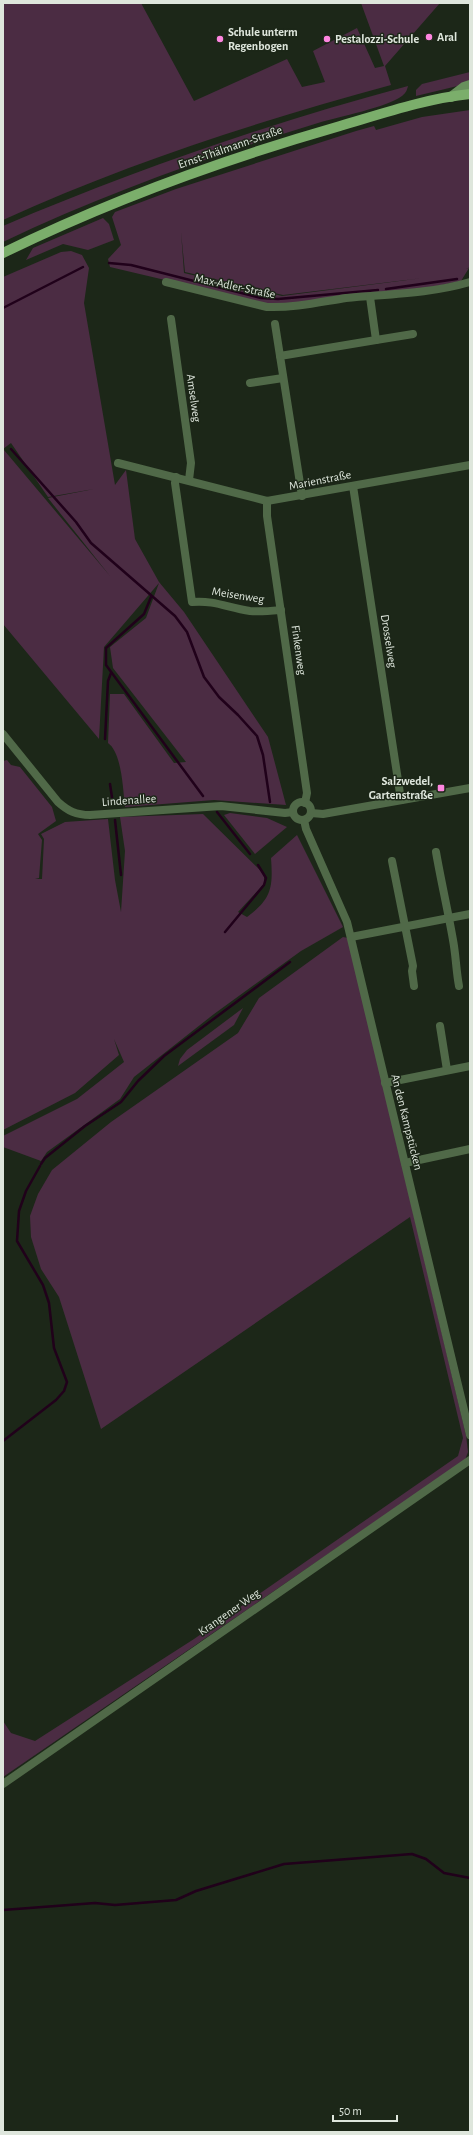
<svg xmlns="http://www.w3.org/2000/svg" width="473" height="2135" viewBox="0 0 473 2135" font-family="'Alegreya Sans',sans-serif">
<style>
.green{fill:#4b2c43;fill-rule:evenodd}
.lines{fill:none;stroke-linecap:round;stroke-linejoin:round}
.stream{stroke:#20011a;stroke-width:2.5}
.street{stroke:#506948;stroke-width:8}
.secondary{stroke:#68905c;stroke-width:10}
.primary{stroke:#7bae6b;stroke-width:10}
.poi-dot{fill:#fe86e0;stroke:#1c2718;stroke-width:1.5}
.labels{text-anchor:middle;dominant-baseline:central;stroke-width:3;stroke-linejoin:round;paint-order:stroke}
.poi-label{font-size:12px;font-weight:bold;fill:#dee6dc;stroke:#1c2718;text-anchor:start}
.street-label{font-size:12px;fill:#dee6dc;stroke:#1c2718}
</style>
<rect width="100%" height="100%" fill="#1c2718"/>
<g class="green">
<path d="M3,3H141L194,101L287,59L302,87L325,82L313,51L357,28L375,68L384,66L361,3H440L385,66L391,85C259,121 128,163 3,220Z"/>
<polygon points="470,72 470,83 416,96 416,90 422,84"/>
<path d="M408,86C407,90 406,93 402,96C388,107 338,117 318,123C211,156 105,193 3,242V226C134,170 270,123 408,86Z"/>
<path d="M470,110V267L466,269L469,268L461,281L418,290L271,305L110,267L108,259L121,245L112,217L115,212L176,189L356,131L374,126L376,130L422,117ZM181,232L185,272L283,295L423,278L282,296L184,273Z"/>
<polygon points="103,218 109,224 114,240 88,250 63,244 26,260 33,248"/>
<path d="M71,251L82,255L89,268L84,303L115,485L126,470L135,539L159,582L184,612L268,737L286,805L214,800L125,807C123,790 122,753 108,743L110,694H124L174,763L186,762L113,668L110,647L146,618L159,583L104,647L99,739L3,624L4,450L110,576L48,498L94,489L48,497L11,443L3,449V277L61,252Z"/>
<path d="M7,760L11,765L20,767L52,807L56,821L38,834L42,840L39,878L35,879H42L44,839L41,834L65,822L108,819L115,880L121,912L125,851L120,817L203,814L264,874V884L238,912L247,917C272,899 273,887 271,858L297,835L343,927L301,951L214,1014L134,1077L120,1099L47,1152L41,1161L3,1147V1136L77,1099L124,1062L114,1039L119,1055L75,1093L3,1130V761Z"/>
<polygon points="230,813 267,818 287,827 255,854 224,815"/>
<polygon points="343,937 348,938 466,1435 468,1452 465,1460 3,1777 3,1721 11,1733 35,1741 194,1639 458,1456 463,1438 410,1217 101,1429 59,1297 41,1269 31,1237 30,1216 38,1194 52,1170 111,1122 238,1033 259,998"/>
<polygon points="243,1008 234,1025 178,1066 180,1059 187,1050"/>
</g>
<g class="lines">
<g class="stream">
<polyline points="109,263 131,265 261,298 278,299 378,290"/>
<polyline points="386,289 457,279"/>
<polyline points="3,308 83,267"/>
<polyline points="11,449 76,522 91,543 175,616 187,632 204,677 219,697 238,715 257,736 263,755 270,802"/>
<polyline points="151,597 144,614 106,648 106,665 203,796"/>
<polyline points="105,739 108,681 111,673"/>
<polyline points="110,784 113,804"/>
<polyline points="217,812 250,854"/>
<polyline points="115,820 121,875"/>
<polyline points="225,932 264,885 266,878 258,865"/>
<polyline points="41,1164 45,1158 85,1126 121,1102 138,1081 164,1056 290,962"/>
<polyline points="3,1441 56,1400 64,1391 67,1382 54,1348 49,1303 43,1285 17,1241 19,1211 26,1191 40,1166"/>
<polyline points="3,1910 95,1903 115,1905 176,1900 196,1891 284,1864 412,1854 426,1859 444,1873 470,1878"/>
</g>
<g class="street">
<path d="M166,282L267,307C294,308 320,302 346,298C388,294 429,294 470,282"/>
<polyline points="171,319 191,463 189,480"/>
<polyline points="275,324 280,356"/>
<polyline points="376,340 413,334"/>
<polyline points="250,383 283,378"/>
<polyline points="118,463 267,501 470,465"/>
<path d="M176,477L175,483L192,602C215,600 228,608 250,611C260,612 270,611 281,610"/>
<polyline points="353,486 401,800"/>
<polyline points="302,496 280,356 376,340 370,297"/>
<polyline points="267,501 267,516 307,793 305,803"/>
<path d="M3,734L58,802C68,811 76,815 90,815L221,806L285,813L293,812"/>
<circle cx="302" cy="811" r="9"/>
<polyline points="311,813 323,814 470,788"/>
<polyline points="304,820 306,829 347,922 470,1435"/>
<path d="M436,852C441,881 448,911 453,940C456,956 456,970 459,986"/>
<polyline points="392,861 413,966 412,971 414,986"/>
<polyline points="351,937 470,914"/>
<polyline points="440,1026 447,1070"/>
<polyline points="385,1083 470,1066"/>
<polyline points="405,1163 470,1149"/>
<polyline points="3,1784 470,1460"/>
</g>
<polyline class="secondary" points="451,97 464,87 470,85"/>
<path class="primary" d="M3,253C111,200 225,159 340,126C381,114 428,98 470,94"/>
</g>
<g class="poi-dot">
<circle cx="429" cy="37" r="4"/>
<circle cx="220" cy="39" r="4"/>
<circle cx="327" cy="39" r="4"/>
<rect x="437" y="784" width="8" height="8" rx="2"/>
</g>
<g class="labels">
<g class="poi-label">
<text x="228" y="32">Schule unterm<tspan x="228" dy="14">Regenbogen</tspan></text>
<text x="437" y="37">Aral</text>
<text x="335" y="39">Pestalozzi-Schule</text>
<text x="433" y="781" text-anchor="end">Salzwedel,<tspan x="433" dy="14">Gartenstraße</tspan></text>
</g>
<g class="street-label">
<text transform="translate(230 147) rotate(-19)">Ernst-Thälmann-Straße</text>
<text transform="translate(235 286) rotate(12)">Max-Adler-Straße</text>
<text transform="translate(194 398) rotate(82)">Amselweg</text>
<text transform="translate(320 480) rotate(-11)">Marienstraße</text>
<text transform="translate(238 595) rotate(9)">Meisenweg</text>
<text transform="translate(389 641) rotate(81)">Drosselweg</text>
<text transform="translate(299 650) rotate(82)">Finkenweg</text>
<text transform="translate(129 800) rotate(-4)">Lindenallee</text>
<text transform="translate(407 1122) rotate(76)">An den Kampstücken</text>
<text transform="translate(229 1612) rotate(-35)">Krangener Weg</text>
</g>
</g>
<rect width="473" height="2135" fill="none" stroke="#dee6dc" stroke-width="8"/>
<path d="M333 2115v6h64v-6" fill="none" stroke="#dee6dc" stroke-width="2"/>
<text x="339" y="2115" font-size="12" fill="#dee6dc" stroke="#1c2718" stroke-width="3" paint-order="stroke">50 m</text>
</svg>
